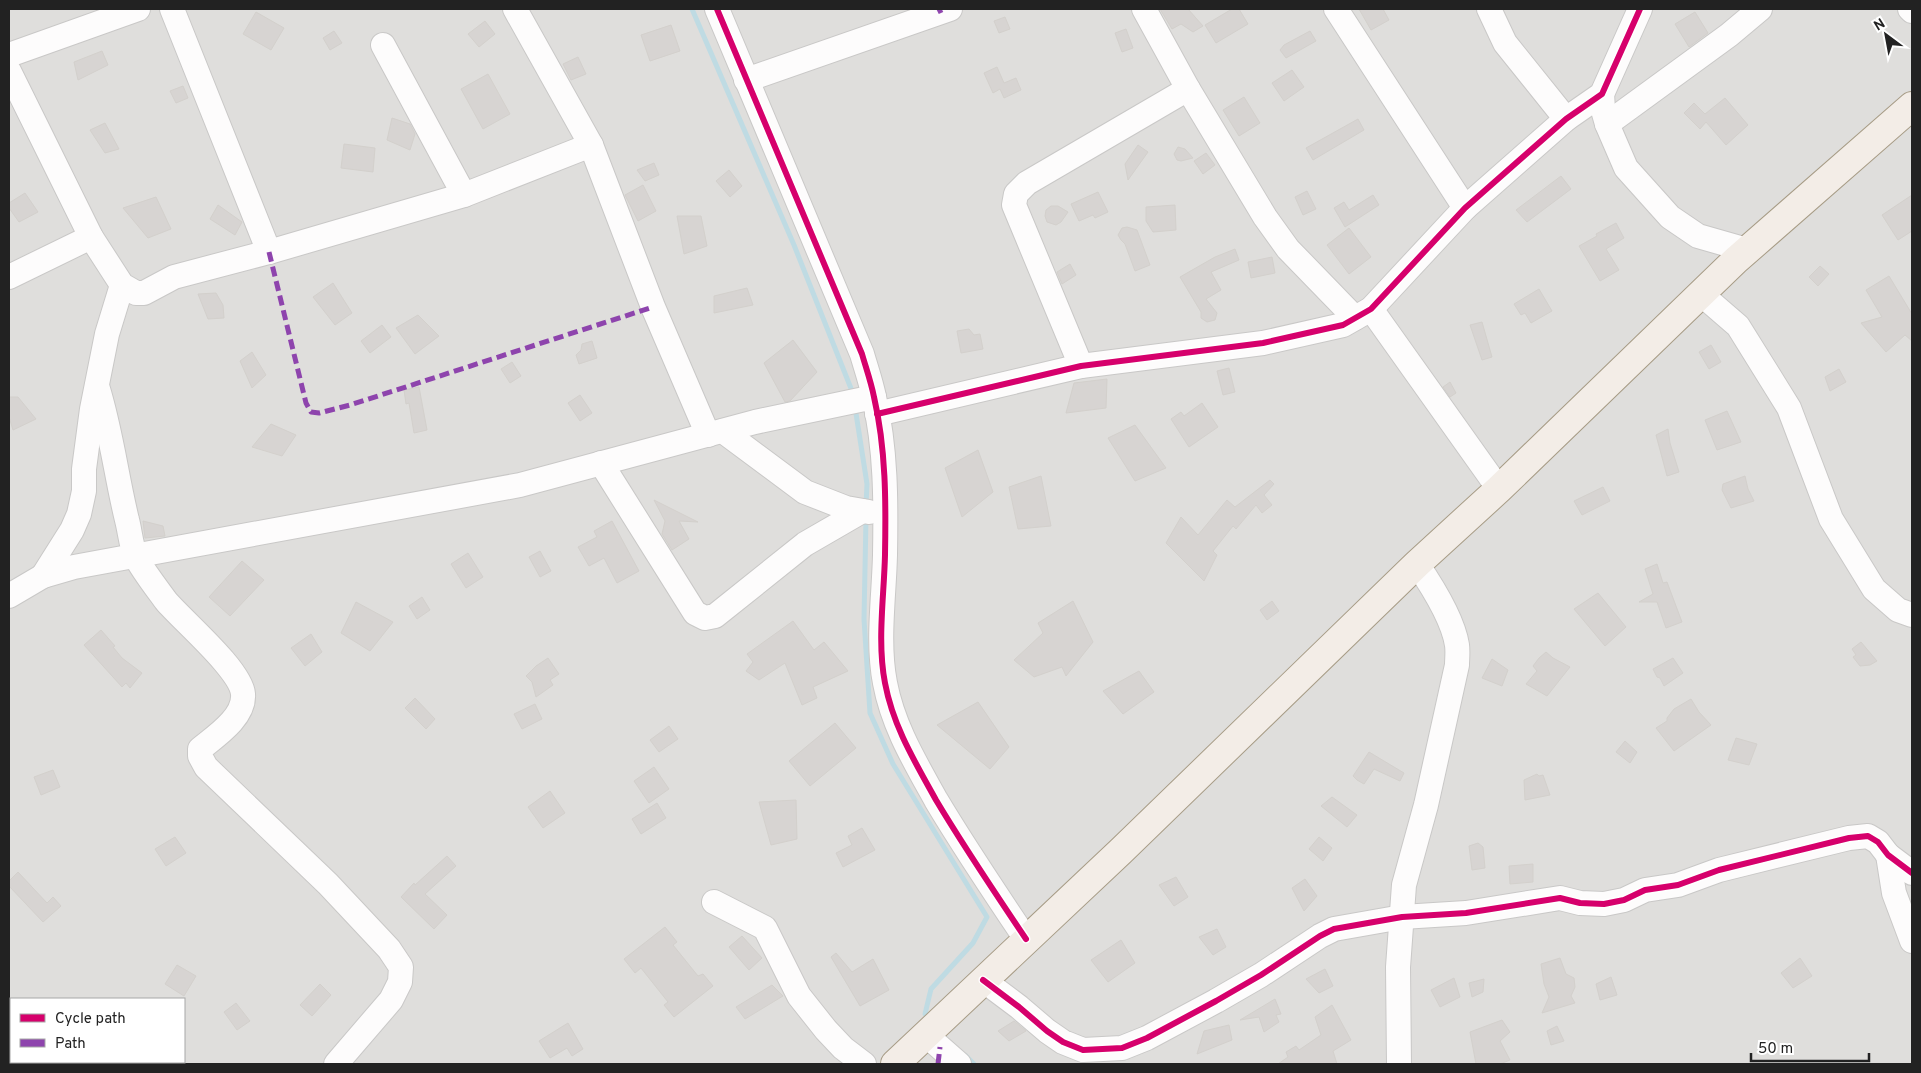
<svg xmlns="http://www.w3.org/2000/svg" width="1921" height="1073" viewBox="0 0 1921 1073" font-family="Overpass,sans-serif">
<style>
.residential{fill:#dfdedc;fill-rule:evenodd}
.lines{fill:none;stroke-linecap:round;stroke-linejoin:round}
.stream{stroke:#bfdbe3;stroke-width:5}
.building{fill:#d7d4d2;stroke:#d3d0cc}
.minor-casing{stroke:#c9c8c7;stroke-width:26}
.major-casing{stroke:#a79c86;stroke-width:30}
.minor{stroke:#fdfcfc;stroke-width:24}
.major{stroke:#f3ede7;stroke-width:28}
.quiet{stroke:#8e44ad;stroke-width:5;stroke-dasharray:10 5;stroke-linecap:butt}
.cycleway-casing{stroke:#fff;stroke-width:9}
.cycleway{stroke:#d6006c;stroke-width:6}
</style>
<rect width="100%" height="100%" fill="#f0eeeb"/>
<path class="residential" d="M9,9H1912V1064H9ZM11,999H184V1062H11Z"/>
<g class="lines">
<g class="stream">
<polyline points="692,9 794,245 854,396"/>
<polyline points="855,407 867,484 866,505"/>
<polyline points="866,518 864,619 870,713 893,764 987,917 973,943 931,989 925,1014 930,1020"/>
<polyline points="966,1056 974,1064"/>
</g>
</g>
<g class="building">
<polygon points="1160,9 1188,9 1203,26 1193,32 1181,24 1172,29"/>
<polygon points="1232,9 1239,9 1248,24 1216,43 1205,25"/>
<polygon points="1359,9 1383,9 1389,20 1371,30"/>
<polygon points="256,12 284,28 271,50 243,34"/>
<polygon points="1695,12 1708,33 1689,47 1675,24"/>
<polygon points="1005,17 1010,29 999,33 994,21"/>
<polygon points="485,21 495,34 479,47 468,34"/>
<polygon points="671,25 680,51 650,61 641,35"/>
<polygon points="1126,29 1133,48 1122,52 1115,33"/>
<polygon points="334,31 342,43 330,50 323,38"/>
<polygon points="1310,31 1316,41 1286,58 1280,50 1284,45"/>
<polygon points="102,51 108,65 78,80 74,62"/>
<polygon points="578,57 586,74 571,80 563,64"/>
<polygon points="997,67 1004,83 1016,78 1021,90 1004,98 1000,89 993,93 984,73"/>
<polygon points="1292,70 1304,87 1284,101 1272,83"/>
<polygon points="488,74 510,114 483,129 461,89"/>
<polygon points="183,86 188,98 176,103 170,91"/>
<polygon points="1244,97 1260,123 1239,136 1223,110"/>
<polygon points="1725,98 1748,125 1726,145 1706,122 1700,129 1684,113 1694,103 1705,114"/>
<polygon points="392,118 410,124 415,134 410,150 387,140"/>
<polygon points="1358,119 1364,130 1313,160 1306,148"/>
<polygon points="105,123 119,149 105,153 90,130"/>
<polygon points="344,144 375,148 373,172 341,168"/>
<polygon points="1138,145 1148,152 1128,180 1125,164"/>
<polygon points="1178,147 1185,149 1193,158 1181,161 1177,160 1174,154"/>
<polygon points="1206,153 1215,165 1203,174 1194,161"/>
<polygon points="654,163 659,175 645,181 637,170"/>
<polygon points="729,170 742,186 730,197 716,181"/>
<polygon points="1561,176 1571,189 1527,222 1516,210"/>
<polygon points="643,185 656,211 638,221 625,195"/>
<polygon points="1307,191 1316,209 1303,215 1295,197"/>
<polygon points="1098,192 1108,212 1095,218 1093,215 1079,221 1071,204"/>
<polygon points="25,193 38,212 19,222 9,208 9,203"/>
<polygon points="1373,195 1379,205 1345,227 1334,208 1344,202 1349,210"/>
<polygon points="1912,195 1912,231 1898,240 1882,215"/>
<polygon points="156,197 171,229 148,238 123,208"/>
<polygon points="218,205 242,222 235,235 210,219"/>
<polygon points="1175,205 1176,230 1153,232 1146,221 1146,207"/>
<polygon points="1051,206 1058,206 1068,212 1061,222 1056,225 1047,222 1045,216 1046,210"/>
<polygon points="677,216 701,216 707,246 684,254"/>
<polygon points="1616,223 1624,238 1606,249 1619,270 1600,281 1579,246 1597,236 1596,234"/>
<polygon points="1127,227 1137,230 1150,265 1135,271 1125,244 1121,240 1118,235 1122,228"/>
<polygon points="1349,228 1371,257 1349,274 1327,245"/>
<polygon points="1235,249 1239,260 1211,272 1221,290 1206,299 1217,313 1215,320 1207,322 1201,318 1201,312 1180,277 1215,257"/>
<polygon points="1272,257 1275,273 1251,278 1248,262"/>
<polygon points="1070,264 1076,275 1062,284 1057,272"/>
<polygon points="1820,266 1829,274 1818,286 1809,277"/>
<polygon points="1889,276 1912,314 1912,341 1905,335 1886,352 1861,323 1882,317 1866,290"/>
<polygon points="333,283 352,313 335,325 313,297"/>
<polygon points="747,288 753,305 714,313 714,296"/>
<polygon points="1539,289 1552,311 1531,323 1525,313 1521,315 1514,304"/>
<polygon points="216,293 223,305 224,318 208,319 198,294"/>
<polygon points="418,315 439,336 415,354 396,328"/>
<polygon points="1482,322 1492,357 1482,360 1470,325"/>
<polygon points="382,325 391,337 370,353 361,341"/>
<polygon points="969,329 974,335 980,334 983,349 961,353 957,331"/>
<polygon points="793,340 817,372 790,401 785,402 764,363"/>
<polygon points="592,341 597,358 579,364 576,355 581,350 582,344"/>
<polygon points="1711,345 1721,362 1709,369 1699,352"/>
<polygon points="252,352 266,375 252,388 240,361"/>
<polygon points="512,362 521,376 510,383 501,369"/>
<polygon points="1229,368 1235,392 1223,395 1217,371"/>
<polygon points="1839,369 1846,382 1830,391 1825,377"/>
<polygon points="1107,379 1106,408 1066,413 1074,383"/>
<polygon points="1450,382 1456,393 1450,397 1443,387"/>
<polygon points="419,387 427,430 414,433 409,403 406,404 404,390"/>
<polygon points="580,395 592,413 580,421 568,403"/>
<polygon points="9,397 18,397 36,419 13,430 9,417"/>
<polygon points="1202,403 1218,427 1189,447 1171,419 1181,412 1184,416"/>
<polygon points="1727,411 1741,442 1717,450 1705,420"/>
<polygon points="271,424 296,435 282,456 252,447"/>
<polygon points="1135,425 1166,468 1135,481 1108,438"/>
<polygon points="1668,429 1670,443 1679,472 1667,476 1656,435"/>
<polygon points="978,450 993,492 962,517 945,468"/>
<polygon points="1041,476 1051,526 1018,529 1009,487"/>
<polygon points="1745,476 1748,489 1754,501 1731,508 1722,490 1723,484"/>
<polygon points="1270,480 1274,484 1264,495 1272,505 1262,513 1256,505 1236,529 1233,526 1213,551 1217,555 1204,581 1166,543 1181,517 1198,535 1227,500 1235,507"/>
<polygon points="1603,487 1610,501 1582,515 1574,501"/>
<polygon points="654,500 698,522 679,521 689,539 672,550 662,534 665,521"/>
<polygon points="143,521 163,526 165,536 145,538"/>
<polygon points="612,521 639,571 617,583 604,558 589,566 578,547 597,537 594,531"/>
<polygon points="540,551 551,571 540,577 529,557"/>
<polygon points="468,553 483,577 466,588 451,564"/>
<polygon points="242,561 264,580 230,616 209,597"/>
<polygon points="1657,564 1663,583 1667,582 1682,622 1666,628 1657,602 1639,602 1653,594 1645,569"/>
<polygon points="1598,593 1626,627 1605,646 1574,609"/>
<polygon points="422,597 430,610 417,619 409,606"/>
<polygon points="1073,601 1093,642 1066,676 1062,667 1034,677 1014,660 1043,633 1038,623"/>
<polygon points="1272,601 1279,611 1267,620 1260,610"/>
<polygon points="356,602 393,622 370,651 341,633"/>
<polygon points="793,621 814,650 824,642 848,671 813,687 817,698 802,705 785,663 759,680 746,671 753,662 747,654"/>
<polygon points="101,630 115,646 113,647 122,658 142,673 130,688 126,683 122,687 84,645"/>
<polygon points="311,634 322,652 305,666 291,648"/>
<polygon points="1861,642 1877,661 1870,665 1860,666 1853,657 1856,655 1852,649"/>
<polygon points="1546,652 1553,658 1570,667 1547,696 1526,684 1537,671 1533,666 1539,658"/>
<polygon points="548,658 559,674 550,680 553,685 536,697 532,682 526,676 536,666"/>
<polygon points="1673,658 1683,673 1664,686 1660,678 1657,677 1653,669"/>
<polygon points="1492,659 1508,670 1502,686 1482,678"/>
<polygon points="1139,671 1154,692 1123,714 1103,691"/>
<polygon points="415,698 435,719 426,729 405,708"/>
<polygon points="1691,699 1699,712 1711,725 1674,751 1656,728 1667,721 1667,718 1674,709"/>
<polygon points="978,702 1009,747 990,769 937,725"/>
<polygon points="535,704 542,719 522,729 514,714"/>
<polygon points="835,723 856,748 810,786 789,761"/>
<polygon points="669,726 678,739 659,752 650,740"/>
<polygon points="1736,738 1757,744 1749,765 1728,760"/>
<polygon points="1625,741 1637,752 1630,763 1616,752"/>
<polygon points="1369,752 1404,773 1400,781 1374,769 1364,784 1357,780 1353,776"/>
<polygon points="654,767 669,789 649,803 634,781"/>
<polygon points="53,770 60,787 41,795 34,777"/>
<polygon points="1537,774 1539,776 1543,775 1550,795 1525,800 1524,780"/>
<polygon points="550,791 565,813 543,828 528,807"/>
<polygon points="1332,797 1357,815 1347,827 1321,806"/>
<polygon points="796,800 797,839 771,845 759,802"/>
<polygon points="657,803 666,818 641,834 632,819"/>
<polygon points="862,828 875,850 843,867 836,853 852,845 848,836"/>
<polygon points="175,837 186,853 166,866 155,849"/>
<polygon points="1319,837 1332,848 1323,861 1309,849"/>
<polygon points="1478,843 1483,847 1485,868 1472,870 1469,846"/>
<polygon points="447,856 456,866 425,894 447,915 434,929 401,897 414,883 415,885"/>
<polygon points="1533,864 1533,882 1510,884 1509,866"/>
<polygon points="18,872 47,903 53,897 61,906 43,922 9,886 9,881"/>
<polygon points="1176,877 1188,897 1174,906 1159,885"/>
<polygon points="1305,879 1317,896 1304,911 1292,888"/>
<polygon points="665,927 677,942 673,945 698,976 703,974 713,986 674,1017 664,1005 668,1002 641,968 635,973 624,959"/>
<polygon points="1217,929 1226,947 1213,955 1199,937"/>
<polygon points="742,936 762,958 749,970 729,947"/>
<polygon points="1121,940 1135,963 1108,982 1091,960"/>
<polygon points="836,953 852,972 873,959 889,990 860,1006 831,957"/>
<polygon points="1560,958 1566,974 1574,978 1575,987 1571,996 1575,1003 1542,1013 1549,997 1544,984 1541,964"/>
<polygon points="1800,958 1812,976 1793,988 1781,973"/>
<polygon points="177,965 196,976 184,996 165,984"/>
<polygon points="1325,969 1333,986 1319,993 1306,979"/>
<polygon points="1611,977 1617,995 1600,1000 1596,984"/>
<polygon points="1454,978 1460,997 1440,1007 1431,990"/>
<polygon points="1484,979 1483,992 1472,997 1469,983"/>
<polygon points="320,984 331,995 312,1016 300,1005"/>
<polygon points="772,985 783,996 745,1019 736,1007"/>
<polygon points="1275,999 1281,1014 1276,1015 1279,1022 1264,1032 1259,1017 1240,1020"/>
<polygon points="236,1003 250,1021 237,1030 224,1012"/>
<polygon points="1332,1005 1351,1040 1333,1051 1337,1064 1278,1064 1288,1057 1286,1052 1296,1046 1299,1050 1321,1035 1315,1017"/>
<polygon points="1502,1020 1510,1032 1500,1041 1510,1060 1500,1064 1476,1064 1470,1032"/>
<polygon points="1014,1021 1026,1031 1009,1041 998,1031"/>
<polygon points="568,1023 583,1049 572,1056 567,1048 550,1058 539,1041"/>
<polygon points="1229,1025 1232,1040 1197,1054 1204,1031"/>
<polygon points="1557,1026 1564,1041 1551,1045 1547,1031"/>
</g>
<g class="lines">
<defs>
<g id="minor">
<polyline points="172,9 269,252"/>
<polyline points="515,9 591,145 653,307 708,435"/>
<path d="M717,9L862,354C866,368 871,382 874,397C886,449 886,502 885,555C884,597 877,642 885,683C893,726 915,762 936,800C964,847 995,893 1026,939"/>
<polyline points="1144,9 1188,89 1265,217 1288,249 1355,318"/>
<polyline points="1336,9 1465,208"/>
<polyline points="1489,9 1505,43 1566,119"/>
<polyline points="1910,9 1912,11"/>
<polyline points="383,45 464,195"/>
<polyline points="9,55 138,9"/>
<polyline points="9,71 91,237 122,285 136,293 144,293 174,277 269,252 464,195 591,145"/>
<polyline points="746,80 950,9"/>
<polyline points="1602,94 1603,110 1607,124 1626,168 1670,217 1698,236 1747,250"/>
<polyline points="1607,124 1729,35 1760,9"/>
<polyline points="9,277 91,237"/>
<polyline points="1701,294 1738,326 1789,408 1831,519 1874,589 1898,610 1912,615"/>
<polyline points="1371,309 1499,489"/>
<polyline points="1081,366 1014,205 1016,194 1027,183 1188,89"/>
<path d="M97,386C111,430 116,475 127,520C130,531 131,546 136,557C141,568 158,590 166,601C183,621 241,670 243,694C245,717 216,736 200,749V756L206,767L328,884L389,949L401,967L400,982L391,1000L336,1064"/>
<polyline points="877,414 1081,366 1263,343 1343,325 1371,309 1465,208 1566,119 1602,94 1640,9"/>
<polyline points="723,431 805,492 846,508 869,512"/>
<polyline points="601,463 695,613 705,618 715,616 805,544 862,511"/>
<polyline points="43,576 72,530 79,514 84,491 84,469 92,409 107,334 122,285"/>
<polyline points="9,596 43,576 74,567 520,485 755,422 874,397"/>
<polyline points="1888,855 1894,893 1912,941"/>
<polyline points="714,902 765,928 799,996 826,1030 843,1048 864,1064"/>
<polyline points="983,980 1019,1007 1047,1031 1063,1042 1083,1050 1122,1048 1147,1038 1216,1001 1261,975 1320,936 1334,929 1402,917 1466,913 1560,898 1580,903 1604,904 1624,900 1645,890 1678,885 1719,870 1849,838 1868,836 1878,842 1888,855 1912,873"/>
<polyline points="926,1035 959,1064"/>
<polyline points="12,1062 18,1064"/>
<path d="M1399,1064L1398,967L1404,885L1426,805L1457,665C1457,659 1458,652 1457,645C1453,619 1432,586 1417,564"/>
</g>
<polyline id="major" points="895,1064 1121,851 1417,564 1499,489 1736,260 1912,106"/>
</defs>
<use href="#minor" class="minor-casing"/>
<use href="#major" class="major-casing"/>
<use href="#minor" class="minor"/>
<use href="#major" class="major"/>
<g class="quiet">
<polyline points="939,9 941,13"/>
<polyline points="269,252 306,403 311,412 319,413 350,405 653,307"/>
<polyline points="938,1064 940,1047"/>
</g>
<defs>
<g id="cycleway">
<path d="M717,9L862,354C866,368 871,382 874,397C886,449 886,502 885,555C884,597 877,642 885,683C893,726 915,762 936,800C964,847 995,893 1026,939"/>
<polyline points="877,414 1081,366 1263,343 1343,325 1371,309 1465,208 1566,119 1602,94 1640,9"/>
<polyline points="983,980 1019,1007 1047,1031 1063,1042 1083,1050 1122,1048 1147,1038 1216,1001 1261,975 1320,936 1334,929 1402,917 1466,913 1560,898 1580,903 1604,904 1624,900 1645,890 1678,885 1719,870 1849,838 1868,836 1878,842 1888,855 1912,873"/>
</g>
</defs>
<use href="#cycleway" class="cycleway-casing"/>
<use href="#cycleway" class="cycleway"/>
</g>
<rect width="1921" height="1073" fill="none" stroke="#222222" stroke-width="20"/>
<rect x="10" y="998" width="175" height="65" fill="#ffffff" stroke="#a7a7a7"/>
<rect x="20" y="1014" width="25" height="8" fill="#d6006c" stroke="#a7a7a7"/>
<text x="55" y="1023" font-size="15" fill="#222222">Cycle path</text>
<rect x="20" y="1039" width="25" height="8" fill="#8e44ad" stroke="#a7a7a7"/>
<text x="55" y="1048" font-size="15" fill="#222222">Path</text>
<g transform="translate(1886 35) rotate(328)" stroke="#ffffff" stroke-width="4" paint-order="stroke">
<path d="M0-4L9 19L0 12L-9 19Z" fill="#222222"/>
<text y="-8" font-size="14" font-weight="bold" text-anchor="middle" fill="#222222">N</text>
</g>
<path d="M1751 1053v8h118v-8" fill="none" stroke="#222222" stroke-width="2.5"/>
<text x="1758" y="1053" font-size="15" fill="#222222" stroke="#ffffff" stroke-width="4" paint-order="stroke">50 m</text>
</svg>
